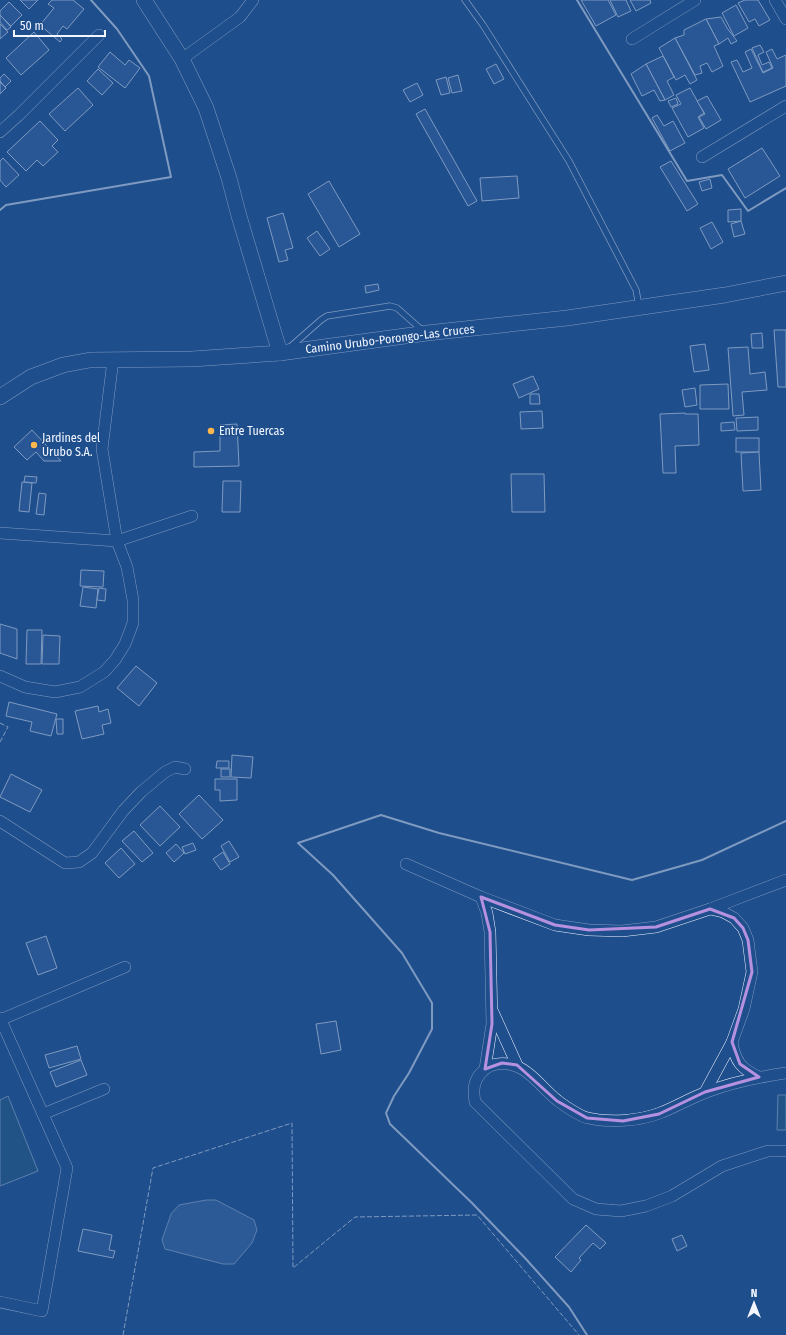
<svg xmlns="http://www.w3.org/2000/svg" width="786" height="1335" viewBox="0 0 786 1335" font-family="'Fira Sans Condensed',sans-serif">
<style>
.green{fill:#245a82;stroke:#a8bbd7}
.water{fill:#3b69a3;stroke:#a8bbd7}
.building{fill:#3563a3;stroke:#f2f6ff}
.lines{fill:none;stroke-linecap:round;stroke-linejoin:round}
.lane-casing{stroke:#f2f6ff;stroke-width:7}
.street-casing{stroke:#f2f6ff;stroke-width:12}
.secondary-casing{stroke:#f2f6ff;stroke-width:16}
.lane{stroke:#1f4e8c;stroke-width:5.5}
.street{stroke:#1f4e8c;stroke-width:11}
.secondary{stroke:#1f4e8c;stroke-width:15}
.fence{stroke:#f2f6ff;stroke-width:1;stroke-dasharray:5 2;stroke-linecap:butt}
.wall{stroke:#f2f6ff;stroke-width:2}
.marked{fill:none;stroke:#b691df;stroke-width:3;stroke-linejoin:round}
.poi-dot{fill:#ffb74d;stroke:#1f4e8c;stroke-width:1.5}
.labels{text-anchor:middle;dominant-baseline:central;stroke-width:3;stroke-linejoin:round;paint-order:stroke}
.street-label{font-size:12px;fill:#f2f6ff;stroke:#1f4e8c}
.poi-label{font-size:12px;fill:#f2f6ff;stroke:#1f4e8c;text-anchor:start}
</style>
<rect width="100%" height="100%" fill="#1f4e8c"/>
<g class="green">
<polygon points="778,1095 786,1095 786,1130 777,1130"/>
<polygon points="8,1096 38,1171 0,1186 0,1100"/>
</g>
<polygon class="water" points="206,1200 216,1200 254,1220 257,1230 252,1243 234,1264 223,1264 165,1249 162,1240 171,1214 179,1205"/>
<g class="building">
<polygon points="20,0 38,0 29,9"/>
<polygon points="52,0 73,0 84,9 67,29 63,26 57,34 62,39 60,42 40,25 54,8 48,4"/>
<polygon points="581,0 608,0 616,15 596,26"/>
<polygon points="610,0 626,0 631,11 618,17"/>
<polygon points="630,0 650,0 651,3 636,11"/>
<polygon points="745,0 758,0 770,20 759,26 755,19 749,22 738,3"/>
<polygon points="9,2 22,15 11,26 0,15 0,11"/>
<polygon points="736,5 748,28 734,36 722,13"/>
<polygon points="0,15 11,27 7,30 0,22"/>
<polygon points="721,17 727,28 737,41 731,44 728,38 719,44 706,19"/>
<polygon points="706,19 719,44 714,46 723,66 712,72 707,63 700,66 702,73 695,75 675,38 684,35 684,30"/>
<polygon points="0,24 8,32 0,39"/>
<polygon points="34,32 49,50 21,75 6,58"/>
<polygon points="675,38 697,80 690,84 685,75 676,80 659,48"/>
<polygon points="760,45 764,52 758,55 762,65 769,62 772,68 763,72 752,48"/>
<polygon points="751,49 763,73 773,68 766,52 772,49 777,59 786,55 786,86 750,102 731,62 737,60 743,72 752,68 745,52"/>
<polygon points="110,52 125,65 129,60 140,68 125,88 98,67"/>
<polygon points="663,56 674,77 667,81 674,95 665,100 646,64"/>
<polygon points="496,64 504,79 494,84 486,69"/>
<polygon points="646,64 665,100 660,101 654,90 642,96 631,74"/>
<polygon points="98,69 113,83 102,95 87,81"/>
<polygon points="4,74 11,81 5,87 0,81 0,78"/>
<polygon points="458,75 462,91 452,93 448,78"/>
<polygon points="446,77 450,93 441,95 436,80"/>
<polygon points="0,82 6,88 0,94"/>
<polygon points="417,83 423,95 410,102 403,90"/>
<polygon points="78,88 93,105 65,131 49,114"/>
<polygon points="690,88 704,113 698,117 704,128 688,137 672,108 681,104 676,95"/>
<polygon points="707,96 721,120 706,129 699,117 705,114 697,101"/>
<polygon points="676,98 678,104 671,107 668,101"/>
<polygon points="425,109 477,201 468,206 416,114"/>
<polygon points="657,115 664,126 673,121 685,143 670,151 652,118"/>
<polygon points="40,121 58,140 52,146 58,152 43,166 37,160 26,171 7,152"/>
<polygon points="762,148 780,176 745,198 728,169"/>
<polygon points="3,158 19,175 6,187 0,180 0,161"/>
<polygon points="671,161 698,204 687,211 660,167"/>
<polygon points="517,176 519,198 482,201 480,178"/>
<polygon points="710,179 712,188 702,191 699,182"/>
<polygon points="329,181 360,234 339,247 308,194"/>
<polygon points="741,209 741,221 728,222 728,210"/>
<polygon points="283,213 293,248 285,250 288,260 279,262 267,218"/>
<polygon points="741,221 745,234 734,237 731,224"/>
<polygon points="712,222 723,242 711,249 700,228"/>
<polygon points="317,231 330,249 320,256 307,238"/>
<polygon points="378,284 379,290 366,293 365,286"/>
<polygon points="774,330 786,330 786,387 778,387"/>
<polygon points="762,333 763,348 752,348 751,334"/>
<polygon points="705,344 709,370 694,372 690,346"/>
<polygon points="748,347 750,374 765,372 767,390 742,392 744,415 733,416 728,348"/>
<polygon points="533,376 539,389 519,398 513,384"/>
<polygon points="728,384 729,409 700,409 700,385"/>
<polygon points="695,388 697,405 685,407 682,390"/>
<polygon points="530,394 539,394 540,404 530,404"/>
<polygon points="542,411 543,428 521,429 520,412"/>
<polygon points="685,413 685,414 698,414 699,445 675,446 676,473 663,473 660,414"/>
<polygon points="758,417 758,430 737,431 736,418"/>
<polygon points="734,422 735,430 721,431 721,423"/>
<polygon points="237,424 239,466 194,467 194,452 220,451 220,425"/>
<polygon points="32,430 61,461 44,461 36,452 27,460 14,447"/>
<rect x="736" y="438" width="23" height="14"/>
<polygon points="759,452 761,490 743,491 741,453"/>
<polygon points="511,474 544,474 545,512 512,512"/>
<polygon points="25,476 37,477 36,483 24,482"/>
<polygon points="223,481 241,481 240,512 222,512"/>
<polygon points="22,482 32,483 29,512 19,511"/>
<polygon points="39,493 46,494 44,515 36,514"/>
<polygon points="81,570 104,571 103,587 80,586"/>
<polygon points="83,587 98,589 96,608 80,606"/>
<polygon points="99,588 106,589 105,601 97,600"/>
<polygon points="0,624 17,629 17,659 0,653"/>
<polygon points="27,630 42,630 41,664 26,664"/>
<polygon points="43,635 60,636 59,664 42,664"/>
<polygon points="136,666 157,683 139,706 117,688"/>
<polygon points="9,702 57,714 51,736 30,731 32,722 6,716"/>
<polygon points="98,706 99,712 108,709 111,723 102,725 104,734 82,739 75,711"/>
<polygon points="56,719 63,719 63,734 57,734"/>
<polygon points="232,755 253,757 251,778 231,777"/>
<polygon points="217,761 229,761 229,768 216,768"/>
<rect x="221" y="769" width="9" height="8"/>
<polygon points="11,774 42,790 30,812 0,797"/>
<polygon points="215,779 237,779 237,800 220,801 220,790 215,790"/>
<polygon points="199,795 223,820 202,839 179,814"/>
<polygon points="160,806 180,827 160,846 140,825"/>
<polygon points="134,831 153,853 142,862 122,841"/>
<polygon points="229,841 239,857 230,862 221,846"/>
<polygon points="193,843 196,850 185,854 182,847"/>
<polygon points="176,844 184,853 174,862 166,853"/>
<polygon points="121,848 135,864 119,878 105,863"/>
<polygon points="223,852 230,864 221,870 213,859"/>
<polygon points="46,936 57,968 38,975 26,943"/>
<polygon points="336,1021 341,1050 321,1054 316,1024"/>
<polygon points="77,1046 81,1059 49,1068 45,1055"/>
<polygon points="81,1060 87,1075 56,1087 50,1072"/>
<polygon points="586,1225 606,1243 600,1249 593,1243 579,1258 581,1260 571,1272 555,1257"/>
<polygon points="83,1229 112,1235 109,1250 115,1251 113,1258 78,1251"/>
<polygon points="682,1235 687,1246 677,1251 672,1239"/>
</g>
<g class="lines">
<defs>
<g id="lane">
<polyline points="465,0 483,25 569,161 636,290 639,306"/>
<polyline points="289,348 321,320 327,316 390,306 397,308 423,331"/>
</g>
<g id="street">
<polyline points="775,0 786,19"/>
<polyline points="632,39 695,0"/>
<polyline points="182,59 240,17 253,0"/>
<polyline points="0,132 19,115 99,35"/>
<polyline points="702,157 786,106"/>
<polyline points="0,533 117,541 192,516"/>
<polyline points="0,676 25,687 55,692 80,687 104,672 115,660 125,644 133,623 133,600 127,567 117,541 102,449 113,360"/>
<polyline points="0,821 65,863 79,862 92,853 123,811 141,792 165,772 175,767 185,769"/>
<polyline points="406,864 481,897 555,925 589,930 622,931 656,927 710,909 786,880"/>
<polyline points="481,897 487,913 490,932 492,1024 485,1069"/>
<polyline points="493,1012 517,1065"/>
<polyline points="0,1018 67,1168 42,1311 0,1302"/>
<polyline points="0,1020 125,967"/>
<path d="M732,1042C735,1061 741,1069 759,1077"/>
<path d="M786,1073C759,1077 732,1082 707,1092C690,1098 676,1107 660,1113C639,1121 610,1123 588,1118C581,1117 563,1105 557,1100C538,1085 525,1060 497,1064C491,1065 486,1067 482,1072C473,1081 473,1091 475,1102L573,1199L596,1209L621,1211L646,1206L672,1196L722,1166L768,1151H786"/>
<polyline points="705,1092 732,1042 744,1009 752,972 748,940 743,928 734,918 723,912 710,909"/>
<polyline points="43,1114 104,1089"/>
</g>
<g id="secondary">
<polyline points="144,0 182,59 206,108 229,178 239,216 280,353"/>
<polyline points="0,397 31,377 63,365 90,360 192,359 280,353 427,333 567,318 725,295 786,283"/>
</g>
</defs>
<use href="#lane" class="lane-casing"/>
<use href="#street" class="street-casing"/>
<use href="#secondary" class="secondary-casing"/>
<use href="#lane" class="lane"/>
<use href="#street" class="street"/>
<use href="#secondary" class="secondary"/>
<g class="fence">
<polyline points="0,723 8,727 0,742"/>
<polyline points="123,1335 153,1168 292,1123 293,1268 355,1217 477,1215 579,1335"/>
</g>
<g class="wall">
<polyline points="577,0 687,181 722,175 748,211 786,188"/>
<polyline points="0,210 6,205 171,177 149,76 117,29 91,0"/>
<polyline points="587,1335 569,1307 525,1258 472,1203 390,1124 386,1113 394,1096 409,1073 432,1029 432,1003 402,953 333,875 298,843 381,815 439,833 632,880 702,860 786,821"/>
</g>
</g>
<path d="M0 0H786V1335H0ZM481,897L555,925L589,930L656,927L710,909L734,918L743,928L748,940L752,972L732,1042L740,1064L759,1077L705,1092L659,1114L623,1121L587,1118L557,1101L517,1065L502,1063L485,1069L492,1024L490,932Z" fill="#1f4e8c" fill-opacity=".55" fill-rule="evenodd"/>
<path class="marked" d="M481,897L555,925L589,930L656,927L710,909L734,918L743,928L748,940L752,972L732,1042L740,1064L759,1077L705,1092L659,1114L623,1121L587,1118L557,1101L517,1065L502,1063L485,1069L492,1024L490,932Z"/>
<g class="poi-dot">
<circle cx="211" cy="431" r="4"/>
<circle cx="34" cy="445" r="4"/>
</g>
<g class="labels">
<g class="street-label">
<text transform="translate(390 339) rotate(-7)">Camino Urubo-Porongo-Las Cruces</text>
</g>
<g class="poi-label">
<text x="219" y="431">Entre Tuercas</text>
<text x="42" y="438">Jardines del<tspan x="42" dy="14">Urubo S.A.</tspan></text>
</g>
</g>
<g transform="translate(754 1303)" stroke="#1f4e8c" stroke-width="3" paint-order="stroke">
<path d="M0-3L7 15L0 10L-7 15Z" fill="#f2f6ff"/>
<text y="-6" font-size="11" font-weight="bold" text-anchor="middle" fill="#f2f6ff">N</text>
</g>
<path d="M14 30v6h91v-6" fill="none" stroke="#f2f6ff" stroke-width="2"/>
<text x="20" y="30" font-size="12" fill="#f2f6ff" stroke="#1f4e8c" stroke-width="3" paint-order="stroke">50 m</text>
</svg>
